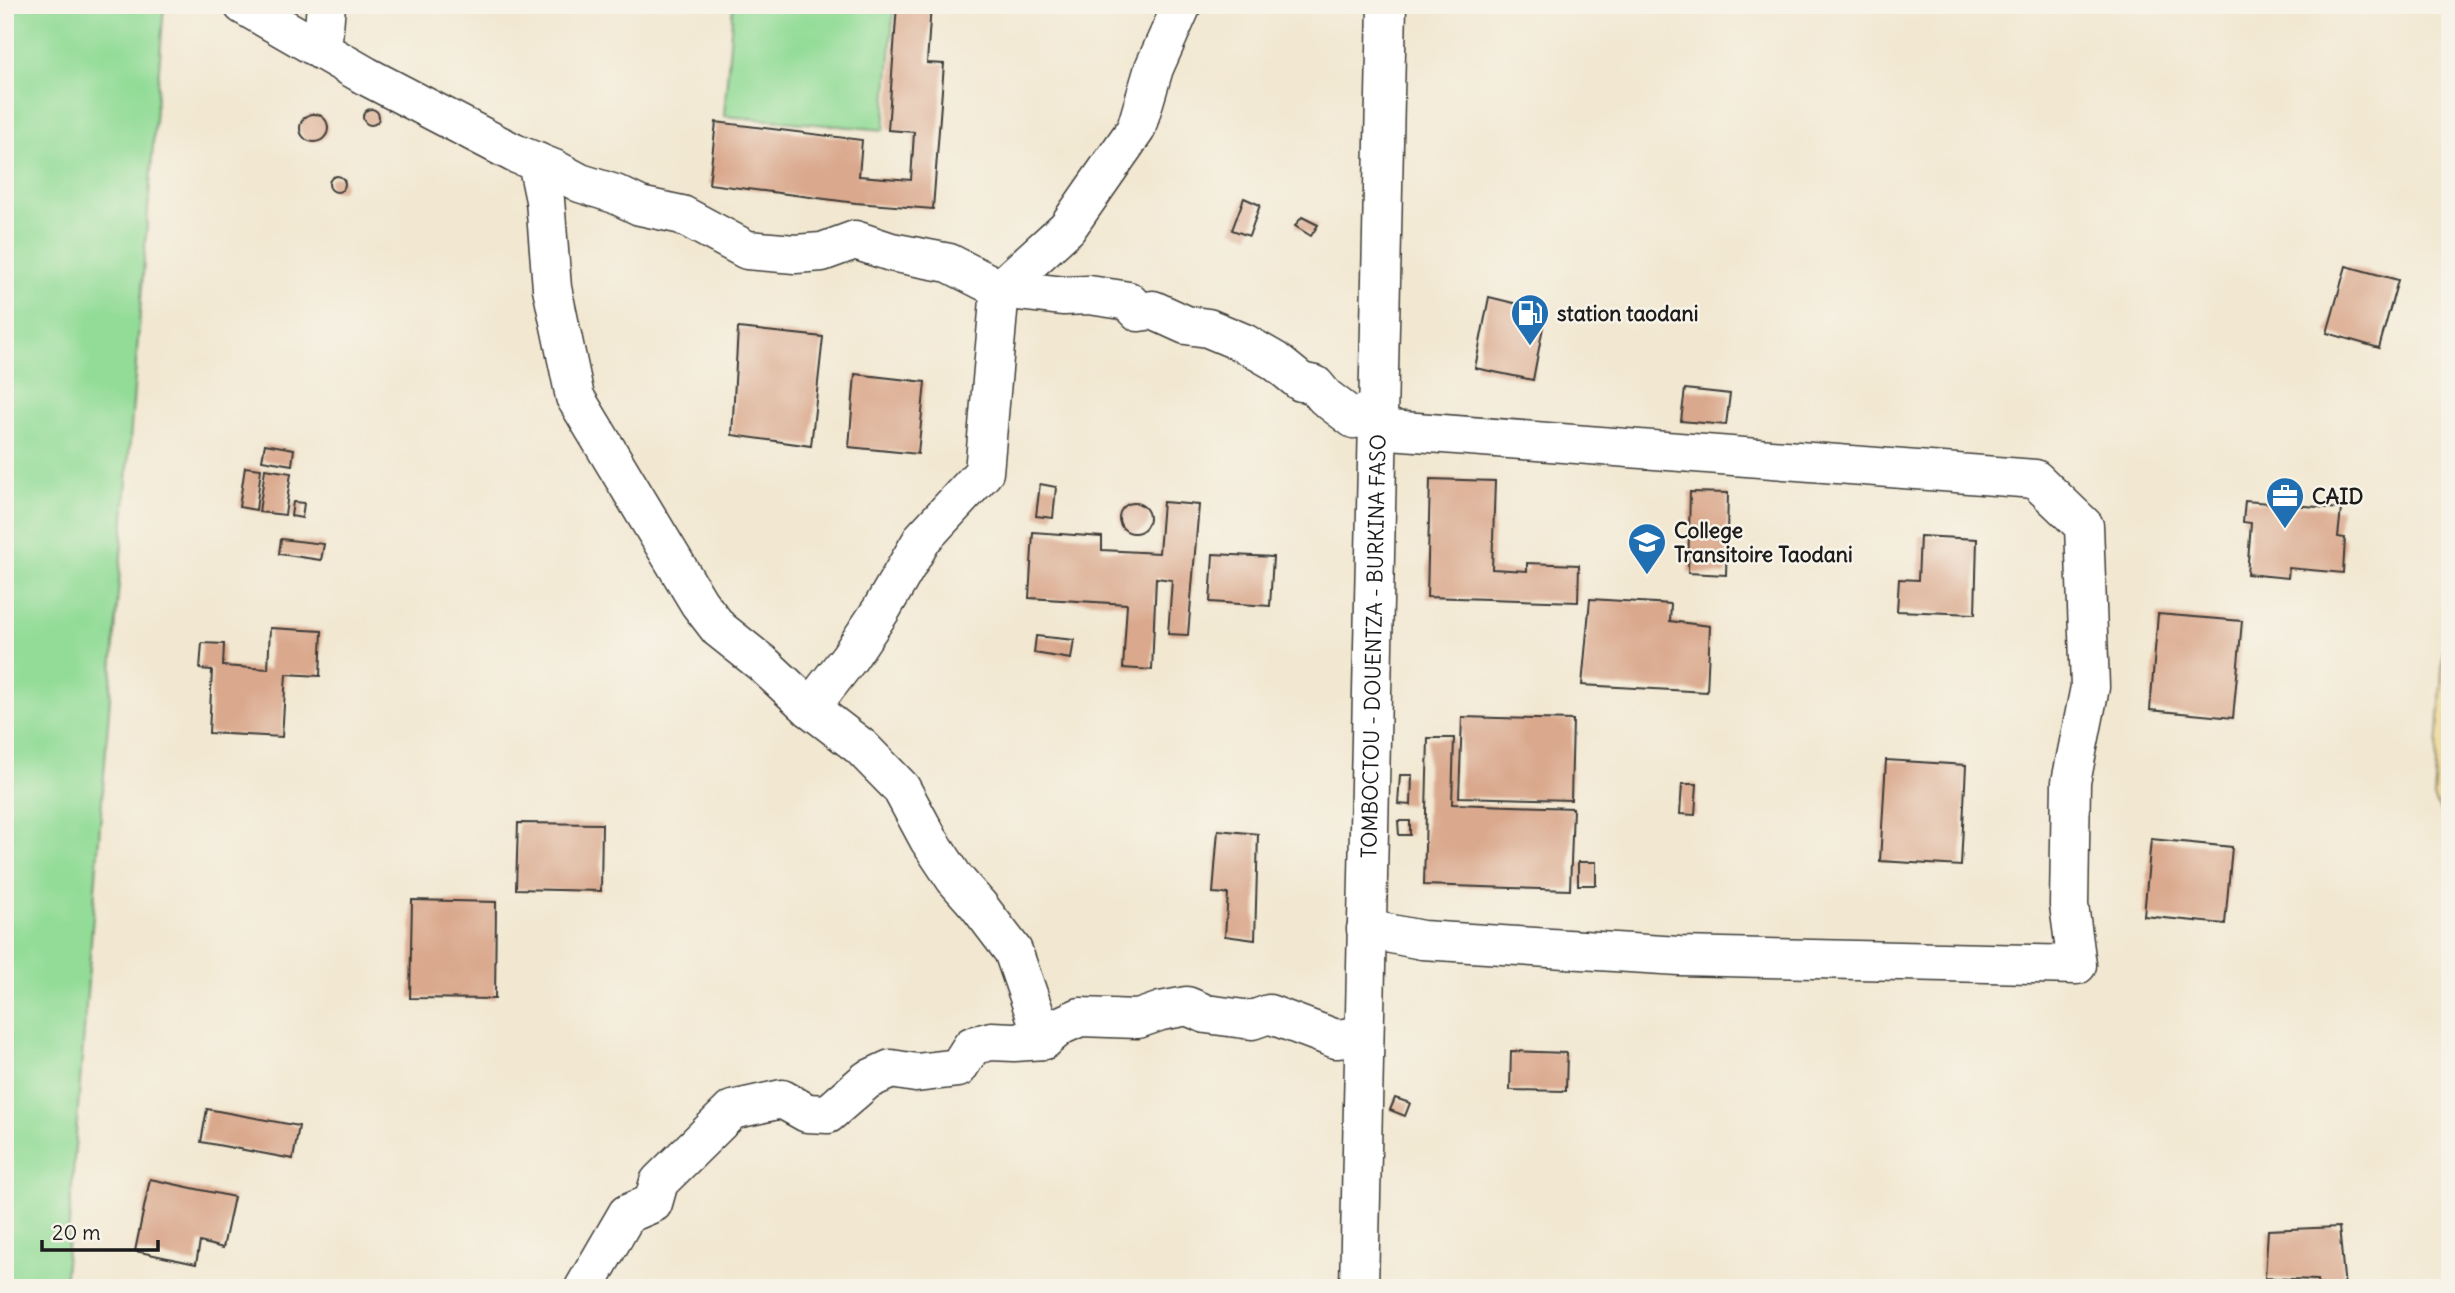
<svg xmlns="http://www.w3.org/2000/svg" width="2455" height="1293" viewBox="0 0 2455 1293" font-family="Delius,sans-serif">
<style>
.green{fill:#93dc97;stroke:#587c5a;stroke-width:2}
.sand{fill:#eeda9e;stroke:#857b5d;stroke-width:2}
.building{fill:#daa98d}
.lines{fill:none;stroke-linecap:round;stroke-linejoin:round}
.street-casing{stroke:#3c3b37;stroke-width:41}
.primary-casing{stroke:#3c3b37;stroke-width:41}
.street{stroke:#fff;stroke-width:38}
.primary{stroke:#fff;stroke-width:38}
.labels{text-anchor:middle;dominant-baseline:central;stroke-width:5;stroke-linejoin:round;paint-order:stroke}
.poi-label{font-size:21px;font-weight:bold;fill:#1c1c1c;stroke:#f7f3e8;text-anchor:start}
.street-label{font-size:21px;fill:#1c1c1c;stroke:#f7f3e8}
</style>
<rect width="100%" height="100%" fill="#f7f3e8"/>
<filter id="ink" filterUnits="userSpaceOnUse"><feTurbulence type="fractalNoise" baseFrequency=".0143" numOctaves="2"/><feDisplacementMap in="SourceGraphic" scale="14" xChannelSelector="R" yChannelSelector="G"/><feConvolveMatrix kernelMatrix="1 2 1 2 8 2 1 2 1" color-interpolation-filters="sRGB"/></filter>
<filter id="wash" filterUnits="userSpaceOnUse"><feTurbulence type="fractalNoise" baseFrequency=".00686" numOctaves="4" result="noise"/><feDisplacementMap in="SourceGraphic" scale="28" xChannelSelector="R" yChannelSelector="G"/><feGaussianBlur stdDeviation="1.57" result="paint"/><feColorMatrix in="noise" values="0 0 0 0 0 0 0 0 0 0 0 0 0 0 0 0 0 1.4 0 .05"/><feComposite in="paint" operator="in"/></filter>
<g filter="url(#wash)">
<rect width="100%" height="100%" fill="#f2e8d2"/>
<g class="green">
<polygon points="5,5 164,5 64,1288 5,1288"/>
<polygon points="733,5 894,5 884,130 724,116"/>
</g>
<polygon class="sand" points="2450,544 2450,833 2434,798"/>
<g id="blocks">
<g class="building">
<polygon points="897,5 931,5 927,63 944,64 933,209 856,203 709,184 716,122 862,140 859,176 911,180 914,132 888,130"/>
<circle cx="371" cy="117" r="8"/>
<circle cx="314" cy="128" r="14"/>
<circle cx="337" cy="184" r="8"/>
<polygon points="1244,198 1260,205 1249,236 1232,230"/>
<polygon points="1302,217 1318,225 1311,236 1295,226"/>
<polygon points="2346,266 2398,280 2379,348 2327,333"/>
<polygon points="1489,297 1546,311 1533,380 1475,368"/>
<polygon points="738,328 823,337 811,446 732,435"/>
<polygon points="855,374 925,382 918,454 849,447"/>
<polygon points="1685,389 1730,394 1726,425 1681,421"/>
<polygon points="265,444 294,449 292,465 262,460"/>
<polygon points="245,467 261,469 256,510 239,507"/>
<polygon points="265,469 291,473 285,515 259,512"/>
<polygon points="1430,479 1495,481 1492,569 1527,571 1527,563 1579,565 1578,602 1427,597"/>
<polygon points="1040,484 1056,487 1053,518 1036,516"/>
<polygon points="1690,492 1728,493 1726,575 1688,573"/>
<polygon points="2245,501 2341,509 2338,537 2345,538 2343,573 2289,568 2288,578 2247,574 2251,523 2243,522"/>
<polygon points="293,502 304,503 302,518 291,516"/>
<polygon points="1163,502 1199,505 1188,635 1168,634 1172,580 1156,578 1152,670 1123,668 1127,604 1029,598 1033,532 1102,537 1102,550 1159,553"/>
<circle cx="1134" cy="518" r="15"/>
<polygon points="1920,536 1977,539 1975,614 1897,611 1899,579 1918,580"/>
<polygon points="281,539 324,544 321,560 279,554"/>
<polygon points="1213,554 1273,557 1270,606 1210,602"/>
<polygon points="1590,599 1671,604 1670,621 1710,626 1707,692 1582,685"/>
<polygon points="2158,614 2242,621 2233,718 2150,710"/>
<polygon points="270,628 322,631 320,676 286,674 282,737 209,733 212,670 200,669 202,643 224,644 223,666 268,669"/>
<polygon points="1036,636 1074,640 1071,659 1034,653"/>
<polygon points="1462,717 1573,720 1571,800 1459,797"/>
<polygon points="1428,738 1454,738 1452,804 1573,808 1570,890 1424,885"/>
<polygon points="1886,760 1966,765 1961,866 1880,861"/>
<polygon points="1400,775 1412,775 1411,805 1398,804"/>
<polygon points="1682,784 1697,784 1695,815 1680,814"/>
<polygon points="1398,821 1410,821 1410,835 1399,835"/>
<polygon points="518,823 602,824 601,891 516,889"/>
<polygon points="1218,830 1258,834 1255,940 1225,936 1228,894 1213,893"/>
<polygon points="2151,839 2232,847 2225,924 2144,916"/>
<rect x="1578" y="862" width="18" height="23"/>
<polygon points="412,900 496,902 495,999 410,998"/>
<polygon points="1511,1051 1567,1053 1566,1091 1510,1090"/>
<polygon points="1395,1098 1410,1103 1405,1116 1390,1110"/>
<polygon points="207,1109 299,1126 293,1159 201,1142"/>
<polygon points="150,1179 234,1197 223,1248 200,1242 196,1264 135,1251"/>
<polygon points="2339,1227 2345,1288 2318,1288 2317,1280 2265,1278 2268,1230"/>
</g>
</g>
</g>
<g filter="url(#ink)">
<use href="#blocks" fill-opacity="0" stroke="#3c3b37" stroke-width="2"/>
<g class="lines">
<defs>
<g id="street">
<polyline points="243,5 366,76 514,153 554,169 580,183 615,194 640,206 682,215 747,250 795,254 822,252 855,240 891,252 949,263 1000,289 1064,296 1089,295 1116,299 1128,301 1139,312 1153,310 1186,325 1208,328 1244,343 1275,361 1301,382 1315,385 1325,397 1354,419 1377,408"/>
<polyline points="322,51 326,5"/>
<polyline points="537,162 545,200 552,288 575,397 699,603 719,629 763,664 810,708 861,747 901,788 929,840 955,879 978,905 1013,951 1044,1040"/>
<polyline points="810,708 849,658 881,610 923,538 984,472 1000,289 1067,228 1136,129 1154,68 1182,5"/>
<polyline points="1366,929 1422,940 1679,956 2077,965 2069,905 2071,782 2090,687 2084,526 2035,479 1377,429"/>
<polyline points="584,1288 627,1214 653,1203 659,1182 732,1110 782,1099 807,1113 828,1114 867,1080 891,1069 916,1073 958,1068 972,1046 991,1041 1014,1042 1044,1040 1060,1026 1080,1017 1138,1019 1161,1011 1187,1006 1206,1014 1252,1020 1269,1014 1336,1039 1364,1036"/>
</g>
<g id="primary">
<path id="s1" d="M1359,1288L1387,5"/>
</g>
</defs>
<use href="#street" class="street-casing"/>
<use href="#primary" class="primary-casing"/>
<use href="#street" class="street"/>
<use href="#primary" class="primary"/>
</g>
</g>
<defs>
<symbol id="fuel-pin" viewBox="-11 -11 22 30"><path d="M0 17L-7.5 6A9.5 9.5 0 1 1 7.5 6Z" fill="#1f6fb2" stroke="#f7f3e8"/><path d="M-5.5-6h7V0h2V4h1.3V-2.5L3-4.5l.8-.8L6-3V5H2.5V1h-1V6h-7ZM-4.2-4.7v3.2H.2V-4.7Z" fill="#fff"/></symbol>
<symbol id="office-pin" viewBox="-11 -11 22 30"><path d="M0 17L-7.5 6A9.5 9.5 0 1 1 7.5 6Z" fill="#1f6fb2" stroke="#f7f3e8"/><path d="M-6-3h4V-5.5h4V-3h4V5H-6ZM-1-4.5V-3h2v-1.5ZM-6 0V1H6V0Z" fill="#fff"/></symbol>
<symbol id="school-pin" viewBox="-11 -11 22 30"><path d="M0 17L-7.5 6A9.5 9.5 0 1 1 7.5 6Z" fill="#1f6fb2" stroke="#f7f3e8"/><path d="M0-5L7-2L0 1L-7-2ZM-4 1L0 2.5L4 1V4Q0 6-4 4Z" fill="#fff"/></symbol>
</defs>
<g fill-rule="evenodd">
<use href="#fuel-pin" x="1508" y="291" width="44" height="60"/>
<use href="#office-pin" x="2263" y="474" width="44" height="60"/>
<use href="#school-pin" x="1625" y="520" width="44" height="60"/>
</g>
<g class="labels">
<g class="poi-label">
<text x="1557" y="313">station taodani</text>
<text x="2312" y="496">CAID</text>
<text x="1674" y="530">College<tspan x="1674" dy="24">Transitoire Taodani</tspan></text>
</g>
<g class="street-label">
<text stroke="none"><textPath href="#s1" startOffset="642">TOMBOCTOU - DOUENTZA - BURKINA FASO</textPath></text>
</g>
</g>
<rect width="2455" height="1293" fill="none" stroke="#f7f3e8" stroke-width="28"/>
<path d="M42 1240v10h116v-10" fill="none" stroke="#1c1c1c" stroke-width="3.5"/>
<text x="52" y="1240" font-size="21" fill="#1c1c1c" stroke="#f7f3e8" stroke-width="5" paint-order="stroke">20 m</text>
</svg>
